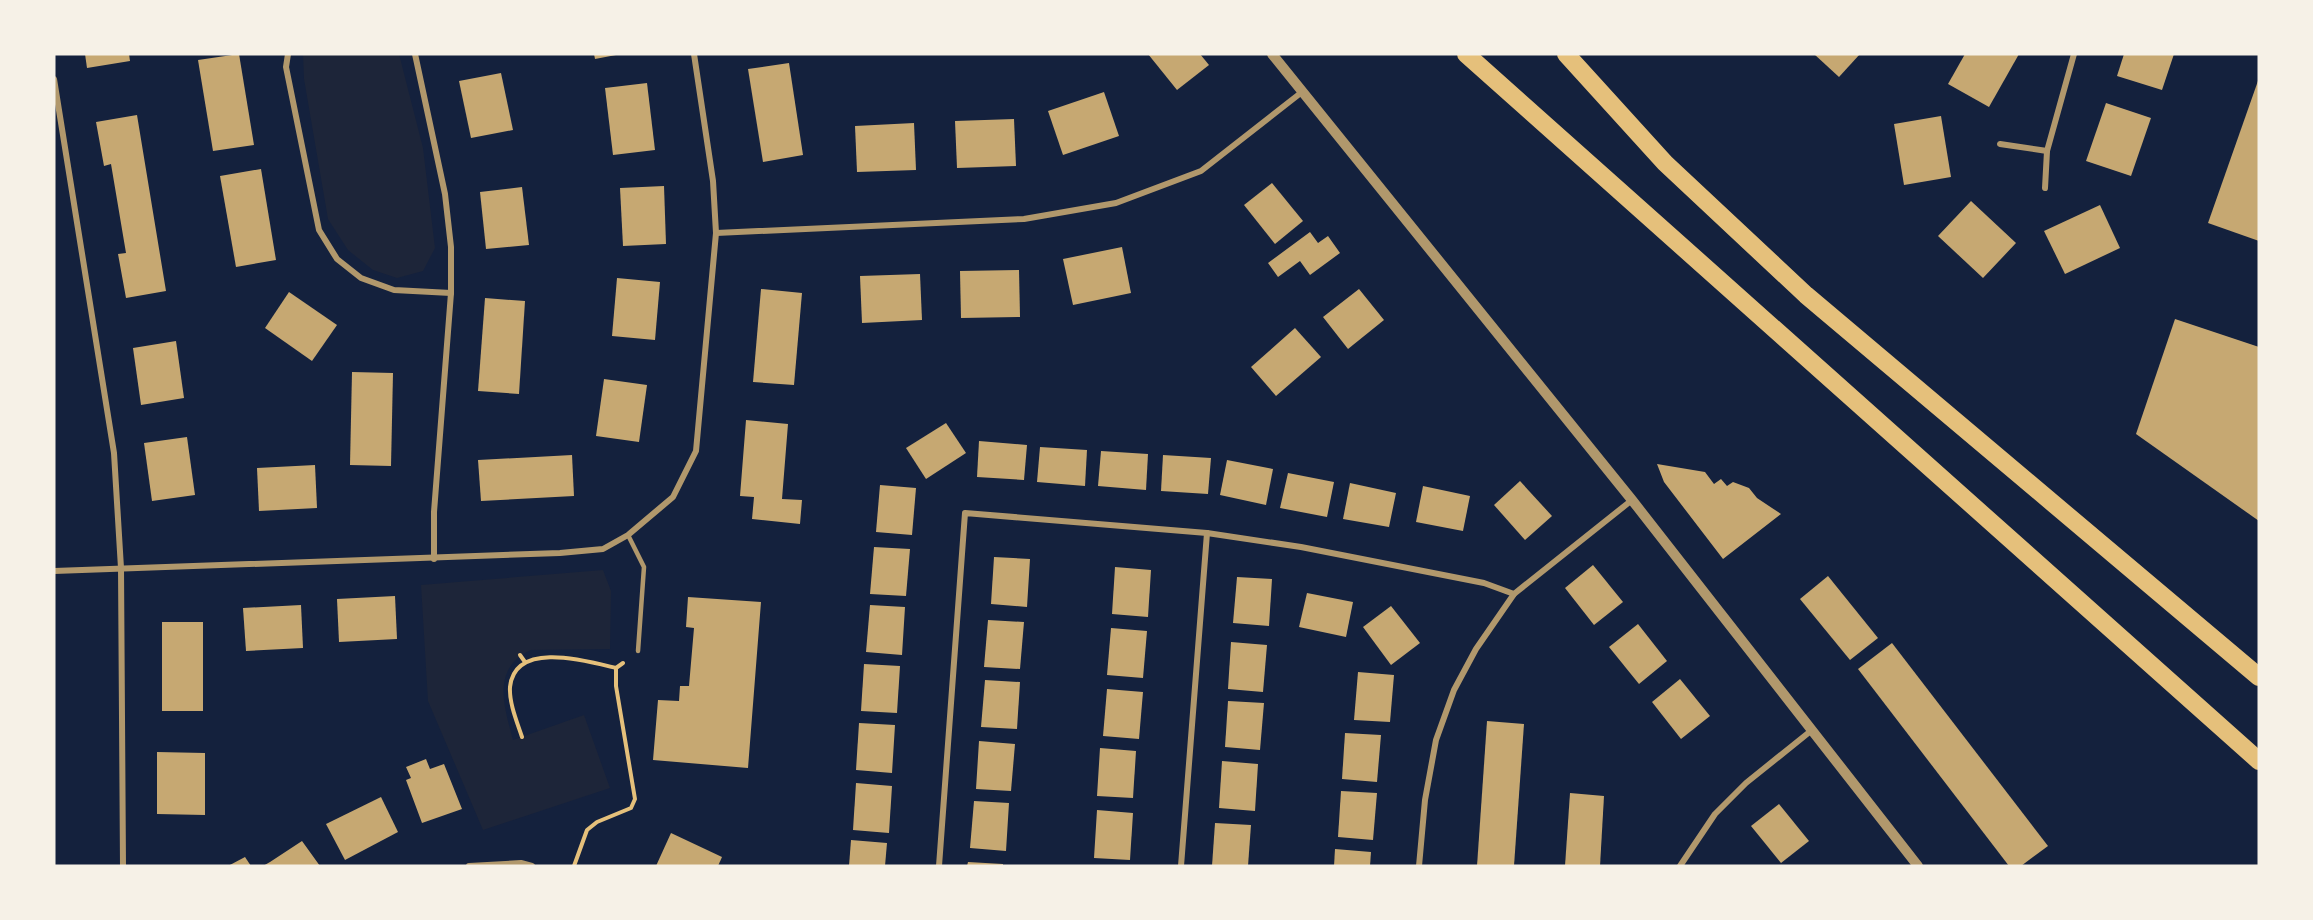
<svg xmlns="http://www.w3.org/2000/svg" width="2313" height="920" viewBox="0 0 2313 920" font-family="Ubuntu,sans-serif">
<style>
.green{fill:#1d2539}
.building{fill:#c6a872}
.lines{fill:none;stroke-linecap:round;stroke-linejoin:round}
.path{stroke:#e5c07b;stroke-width:4}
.service{stroke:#b1986c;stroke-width:4.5}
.minor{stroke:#b1986c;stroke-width:6}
.tertiary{stroke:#b1986c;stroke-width:10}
.motorway{stroke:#e5c07b;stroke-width:18}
</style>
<rect width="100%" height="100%" fill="#14213d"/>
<g class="green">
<polygon points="303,54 399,54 423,148 435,248 423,271 397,278 373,270 348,250 328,219 304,79"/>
<path d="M603,570L611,591L610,649L531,650C491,668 504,706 513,740L584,715L610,788L483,830L428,701L421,585Z"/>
</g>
<g class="building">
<polygon points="85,54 129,54 130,61 87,68"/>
<polygon points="239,54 254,145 213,151 198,60"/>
<polygon points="594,54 616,54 616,55 595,59"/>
<polygon points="1148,54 1200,54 1209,65 1177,90"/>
<polygon points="1814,54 1860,54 1839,77"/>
<polygon points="1965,54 2019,54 1989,107 1948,84"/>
<polygon points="2124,54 2174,54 2162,90 2117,76"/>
<polygon points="789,63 803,155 763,162 748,69"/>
<polygon points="501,73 513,130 471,138 459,81"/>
<polygon points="2259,78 2259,241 2208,223"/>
<polygon points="647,83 655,150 613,155 605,88"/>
<polygon points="1104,92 1119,136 1063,155 1048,111"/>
<polygon points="2106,103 2151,118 2131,176 2086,161"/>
<polygon points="137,115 166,291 126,298 118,254 126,253 111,164 104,166 96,122"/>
<polygon points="1941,116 1951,177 1904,185 1894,124"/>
<polygon points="1014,119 1016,166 957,168 955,121"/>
<polygon points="914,123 916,170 857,172 855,126"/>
<polygon points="261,169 276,260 236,267 220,176"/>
<polygon points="1272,183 1303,221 1275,244 1244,205"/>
<polygon points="664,186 666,244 623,246 620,188"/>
<polygon points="522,187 529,245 486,249 480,192"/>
<polygon points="1971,201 2016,243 1983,278 1938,236"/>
<polygon points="2100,205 2120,248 2065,274 2044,231"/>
<polygon points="1310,232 1318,243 1328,236 1340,253 1310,275 1300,261 1278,277 1268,263"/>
<polygon points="1122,247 1131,293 1073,305 1063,259"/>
<polygon points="1019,270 1020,317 961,318 960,271"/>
<polygon points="920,274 922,320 862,323 860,276"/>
<polygon points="617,278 660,282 655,340 612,336"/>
<polygon points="761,289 802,293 794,385 753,382"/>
<polygon points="1359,289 1384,320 1348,349 1323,317"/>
<polygon points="289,292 337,325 312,361 265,328"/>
<polygon points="485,298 525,301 519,394 478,391"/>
<polygon points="2175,319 2259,347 2259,521 2136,434"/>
<polygon points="1295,328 1321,357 1276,396 1251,367"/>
<polygon points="176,341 184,398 141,405 133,348"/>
<polygon points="352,372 393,373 391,466 350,465"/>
<polygon points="604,379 647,385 639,442 596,436"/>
<polygon points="746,420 788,424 782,499 802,500 800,524 752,519 754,497 740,496"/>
<polygon points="946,423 966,453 926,479 906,448"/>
<polygon points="187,437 195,495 152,501 144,443"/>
<polygon points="979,441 1027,445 1024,480 977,477"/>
<polygon points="1040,447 1087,450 1085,486 1037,482"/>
<polygon points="1101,451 1148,454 1146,490 1098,486"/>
<polygon points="572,455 574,496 481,501 478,460"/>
<polygon points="1163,455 1211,458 1208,494 1161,491"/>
<polygon points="1227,460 1273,469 1266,505 1220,495"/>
<polygon points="1657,464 1705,472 1714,484 1721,479 1727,486 1733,482 1749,488 1757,498 1781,514 1723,559 1664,482"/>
<polygon points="315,465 317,508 259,511 257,468"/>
<polygon points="1288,473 1334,482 1327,517 1280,508"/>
<polygon points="1520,481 1552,516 1525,540 1494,505"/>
<polygon points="1350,483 1396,493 1389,527 1343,519"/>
<polygon points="880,485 916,488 912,535 876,532"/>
<polygon points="1423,486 1470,496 1463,531 1416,522"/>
<polygon points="874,547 910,549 906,596 870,594"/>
<polygon points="994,557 1030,559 1027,607 991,604"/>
<polygon points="1593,565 1623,602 1594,625 1565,588"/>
<polygon points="1115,567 1151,570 1148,617 1112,614"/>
<polygon points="1828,576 1878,638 1850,660 1800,599"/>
<polygon points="1237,577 1272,579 1269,626 1233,623"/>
<polygon points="1307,593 1353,602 1346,637 1299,627"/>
<polygon points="395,596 397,639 339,642 337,599"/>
<polygon points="688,597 761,602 748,768 653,760 658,700 679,701 680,686 689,686 694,628 686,627"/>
<polygon points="301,605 303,648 246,651 243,608"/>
<polygon points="870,605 905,607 902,655 866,652"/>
<polygon points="1391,606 1420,643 1391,665 1363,627"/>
<polygon points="988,620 1024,622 1020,669 984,667"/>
<rect x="162" y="622" width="41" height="89"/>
<polygon points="1638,624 1667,661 1639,684 1609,647"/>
<polygon points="1111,628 1147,631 1143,678 1107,675"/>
<polygon points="1231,642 1267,645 1263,692 1228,689"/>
<polygon points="1892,643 2048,846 2021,866 2009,866 1858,669"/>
<polygon points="864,664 900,666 897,713 861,711"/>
<polygon points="1358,672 1394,675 1390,722 1354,720"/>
<polygon points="1680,679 1710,716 1681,739 1652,702"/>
<polygon points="985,680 1020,682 1017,729 981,727"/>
<polygon points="1107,689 1143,692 1139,739 1103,736"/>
<polygon points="1228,701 1264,703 1260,750 1225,747"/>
<polygon points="1487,721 1524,724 1514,866 1477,866"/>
<polygon points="859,723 895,725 892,773 856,770"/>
<polygon points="1345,733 1381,735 1377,782 1342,779"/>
<polygon points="979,741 1015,744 1011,791 976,789"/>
<polygon points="1100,748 1136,751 1133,798 1097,796"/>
<polygon points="157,752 205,753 205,815 157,814"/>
<polygon points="426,759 430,769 444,764 462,809 422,823 406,780 411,778 406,767"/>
<polygon points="1222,761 1258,764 1255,811 1219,808"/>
<polygon points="856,783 892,786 889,833 853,830"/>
<polygon points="1341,791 1377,793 1373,840 1338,837"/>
<polygon points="1570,793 1604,796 1600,866 1565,866"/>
<polygon points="381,797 398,832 345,860 326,824"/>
<polygon points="974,801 1009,803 1006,851 970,848"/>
<polygon points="1779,804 1809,841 1781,863 1751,826"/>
<polygon points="1097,810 1133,813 1130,860 1094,858"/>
<polygon points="1215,823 1251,825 1248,866 1212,866"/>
<polygon points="671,833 722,857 718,866 656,866"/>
<polygon points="851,840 887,843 885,866 849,866"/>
<polygon points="302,841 320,866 263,866 270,862"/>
<polygon points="1335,849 1371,852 1370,866 1334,866"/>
<polygon points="245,857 251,866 228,866"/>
<polygon points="968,862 1003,864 1003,866 967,866"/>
</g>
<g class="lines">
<g class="path">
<polyline points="520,655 525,662"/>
<path d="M522,737C517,722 509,703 510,687C515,640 587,661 616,668"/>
<polyline points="574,866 587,830 597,822 631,808 635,799 616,686 616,668 623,663"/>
</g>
<polyline class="service" points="628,535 644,567 638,651"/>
<g class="minor">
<polyline points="288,54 286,67 319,230 337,259 361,278 394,290 451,293"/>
<polyline points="415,54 445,194 451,247 451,293 434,512 434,559"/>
<polyline points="54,79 114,453 121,568 123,866"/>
<polyline points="2000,144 2047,151"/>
<polyline points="2045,188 2047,151 2074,54"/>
<polyline points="716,233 1024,219 1116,203 1201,171 1302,92"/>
<polyline points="54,571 560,553 603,549 628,535 673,497 696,451 716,233 713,181 694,54"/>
<polyline points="469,866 521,863 532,866"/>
<polyline points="939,866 965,513 1207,533 1301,547 1484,583 1514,594"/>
<polyline points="1181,866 1207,533"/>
<polyline points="1419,866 1425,800 1436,740 1454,690 1476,649 1514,594 1632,500"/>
<polyline points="1680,866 1715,814 1746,783 1812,730"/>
</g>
<polyline class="tertiary" points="1272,54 1632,500 1918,866"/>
<g class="motorway">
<polyline points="1466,54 2259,761"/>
<polyline points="1566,54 1665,163 1806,295 2259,677"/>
</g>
</g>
<rect width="2313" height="920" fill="none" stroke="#f6f1e7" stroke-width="111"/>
</svg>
